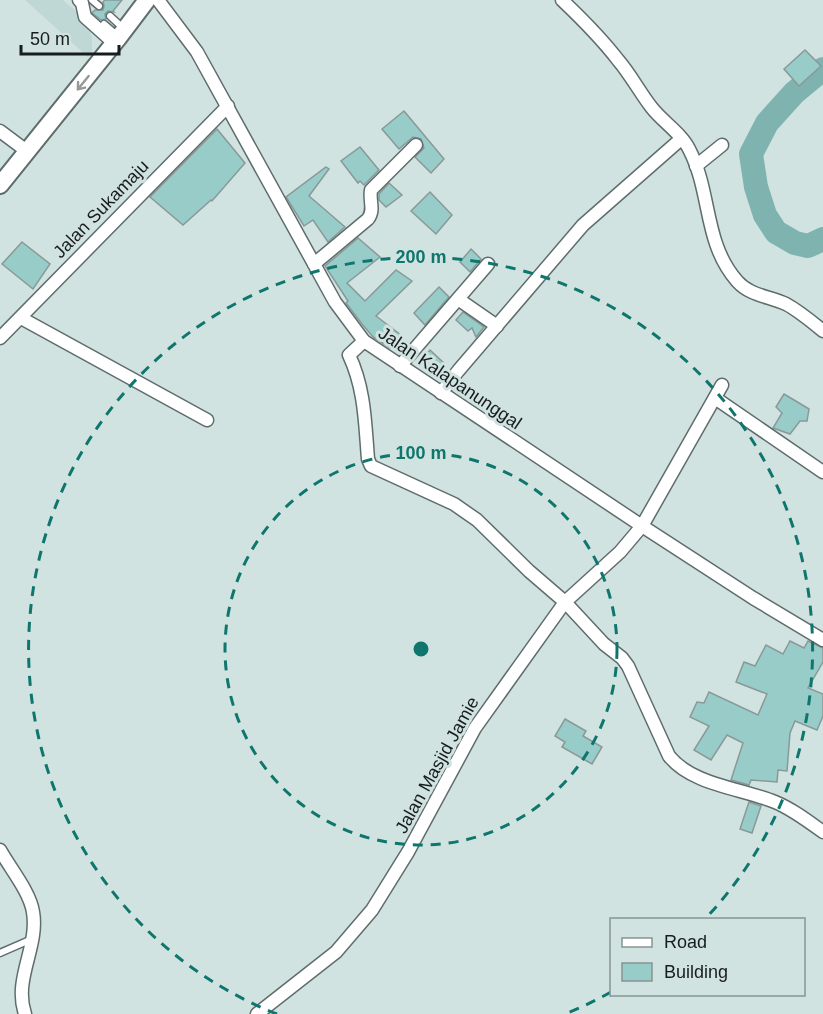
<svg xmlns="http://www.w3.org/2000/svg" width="823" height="1014" viewBox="0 0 823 1014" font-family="Helvetica,sans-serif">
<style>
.built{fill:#bfd8d6}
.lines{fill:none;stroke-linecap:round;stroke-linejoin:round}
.river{stroke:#7fb3b0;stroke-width:24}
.building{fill:#97ccc9;stroke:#899998;stroke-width:1.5}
.lane-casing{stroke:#5e6d6c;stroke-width:9}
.street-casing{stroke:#5e6d6c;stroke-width:15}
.secondary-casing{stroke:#5e6d6c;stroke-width:20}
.lane{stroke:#fff;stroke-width:6}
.street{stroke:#fff;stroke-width:12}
.secondary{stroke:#fff;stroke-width:16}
.oneway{stroke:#979999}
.ring{fill:none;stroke:#0f766e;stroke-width:3;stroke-dasharray:10 8}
.labels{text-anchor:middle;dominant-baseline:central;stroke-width:6;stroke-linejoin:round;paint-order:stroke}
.street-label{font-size:18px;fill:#171d1c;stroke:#d1e3e1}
.centre{fill:#0f766e;stroke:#d1e3e1;stroke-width:3}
.ring-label{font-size:18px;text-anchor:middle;font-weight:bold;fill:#0f766e;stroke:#d1e3e1;stroke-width:6;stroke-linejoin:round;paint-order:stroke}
</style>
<rect width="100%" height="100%" fill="#d1e3e1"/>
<polygon class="built" points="25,0 63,0 86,20 92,38 92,53 88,57"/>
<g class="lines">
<polyline class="river" points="823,69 794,93 767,123 751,154 756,187 765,215 776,232 795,243 808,246 823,239"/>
</g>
<g class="building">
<polygon points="105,0 122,0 113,11 114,12 108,11 105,14 106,19 101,20 92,13 95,10 103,10 104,6 103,2"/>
<polygon points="805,50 821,66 799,86 784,69"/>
<polygon points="404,111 444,159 431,173 415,157 424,148 421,139 413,137 399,149 382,129"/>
<polygon points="217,129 245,163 212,201 211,200 183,225 150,197"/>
<polygon points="360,147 379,170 364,185 360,181 358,183 341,161"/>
<polygon points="326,167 329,169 309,196 345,227 328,242 313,220 304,226 286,197"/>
<polygon points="389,183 402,195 386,207 379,200 379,194"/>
<polygon points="430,192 452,215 436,234 411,211"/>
<polygon points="358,238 380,257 347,283 365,301 396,270 412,281 376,316 401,335 390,348 373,337 362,324 346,303 348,301 325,266"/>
<polygon points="22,242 50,264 33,289 2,264"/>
<polygon points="471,249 481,259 470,272 460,262"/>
<polygon points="439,287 449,297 425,325 414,313"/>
<polygon points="463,312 484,327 476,337 472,328 468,331 456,320"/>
<polygon points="430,350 444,363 435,374 420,362"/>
<polygon points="784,394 809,409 807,421 800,421 790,434 773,428 782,413 776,407"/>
<polygon points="790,641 804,648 808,641 823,648 823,662 808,688 823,694 823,716 817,730 795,721 790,733 787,771 778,770 777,782 751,780 749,785 731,780 743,743 727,735 711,760 694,750 709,726 690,717 697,702 704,703 709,692 758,715 767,694 736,682 744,662 755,666 766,645 783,654"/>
<polygon points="565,719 586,731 583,736 602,747 592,764 562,747 565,742 555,736"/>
<polygon points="749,802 761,806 752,833 740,829"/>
</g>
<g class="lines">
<defs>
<g id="lane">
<polyline points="92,0 99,6"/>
<polyline points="110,16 123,28"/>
<polyline points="104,24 119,37"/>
<polyline points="0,953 32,939"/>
</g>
<g id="street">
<polyline points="79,0 82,3 85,17 114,43"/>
<polyline points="158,0 197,52 335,302 364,341 642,526 753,598 823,640"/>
<path d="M562,0C582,19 601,38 618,60C631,75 640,93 652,108C663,122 682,134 689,149C712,193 703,242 737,281C750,296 769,296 786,304C799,311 811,321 823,331"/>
<polyline points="0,131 28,152"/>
<polyline points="696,166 722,145"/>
<path d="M314,264L368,219C375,210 369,201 371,190L416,145"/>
<polyline points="458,299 497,326"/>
<polyline points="21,318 207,420"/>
<polyline points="0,338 228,106"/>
<path d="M364,341L349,355C365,389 365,423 368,459L371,466L454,504L477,520L529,571L565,602L604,644L622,658L628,666L669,756C692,785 741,788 775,802C792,809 808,821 823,832"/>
<polyline points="400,366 488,264"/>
<polyline points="441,393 458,371 583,225 681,139"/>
<polyline points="715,398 823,472"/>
<path d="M0,850C10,868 30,892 33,912C39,947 13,979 25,1014"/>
<polyline points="257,1014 336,952 372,910 408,852 475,728 565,602 620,552 642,526 722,385"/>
</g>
<polyline id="secondary" points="0,185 119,37 147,0"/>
</defs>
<use href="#lane" class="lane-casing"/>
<use href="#street" class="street-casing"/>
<use href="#secondary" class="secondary-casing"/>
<use href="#lane" class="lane"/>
<use href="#street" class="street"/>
<use href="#secondary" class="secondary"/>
</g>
<defs><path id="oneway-shaft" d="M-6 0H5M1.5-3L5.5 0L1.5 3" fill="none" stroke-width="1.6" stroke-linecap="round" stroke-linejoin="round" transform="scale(1.5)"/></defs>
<use class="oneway" href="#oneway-shaft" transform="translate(83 83) rotate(129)"/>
<g class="ring">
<circle cx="421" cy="649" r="196"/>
<path d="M611 992A392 392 0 0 1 565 1014M277 1014A392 392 0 1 1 705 919"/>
</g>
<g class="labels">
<g class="street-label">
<text transform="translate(101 209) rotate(-46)">Jalan Sukamaju</text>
<text transform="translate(450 378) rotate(34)">Jalan Kalapanunggal</text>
<text transform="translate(437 765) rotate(-61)">Jalan Masjid Jamie</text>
</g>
</g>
<circle cx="421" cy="649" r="9" class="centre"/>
<g class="ring-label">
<text x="421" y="263">200 m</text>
<text x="421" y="459">100 m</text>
</g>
<rect x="610" y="918" width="195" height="78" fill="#d1e3e1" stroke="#879492" stroke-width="1.5"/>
<rect x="622" y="938" width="30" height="9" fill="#ffffff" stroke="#879492" stroke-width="1.5"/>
<text x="664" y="948" font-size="18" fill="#171d1c">Road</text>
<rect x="622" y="963" width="30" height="18" fill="#97ccc9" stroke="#879492" stroke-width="1.5"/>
<text x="664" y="978" font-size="18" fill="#171d1c">Building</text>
<path d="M21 45v9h98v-9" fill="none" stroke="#171d1c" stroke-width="3"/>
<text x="30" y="45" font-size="18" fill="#171d1c" stroke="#d1e3e1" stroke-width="4.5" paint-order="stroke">50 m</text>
</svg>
